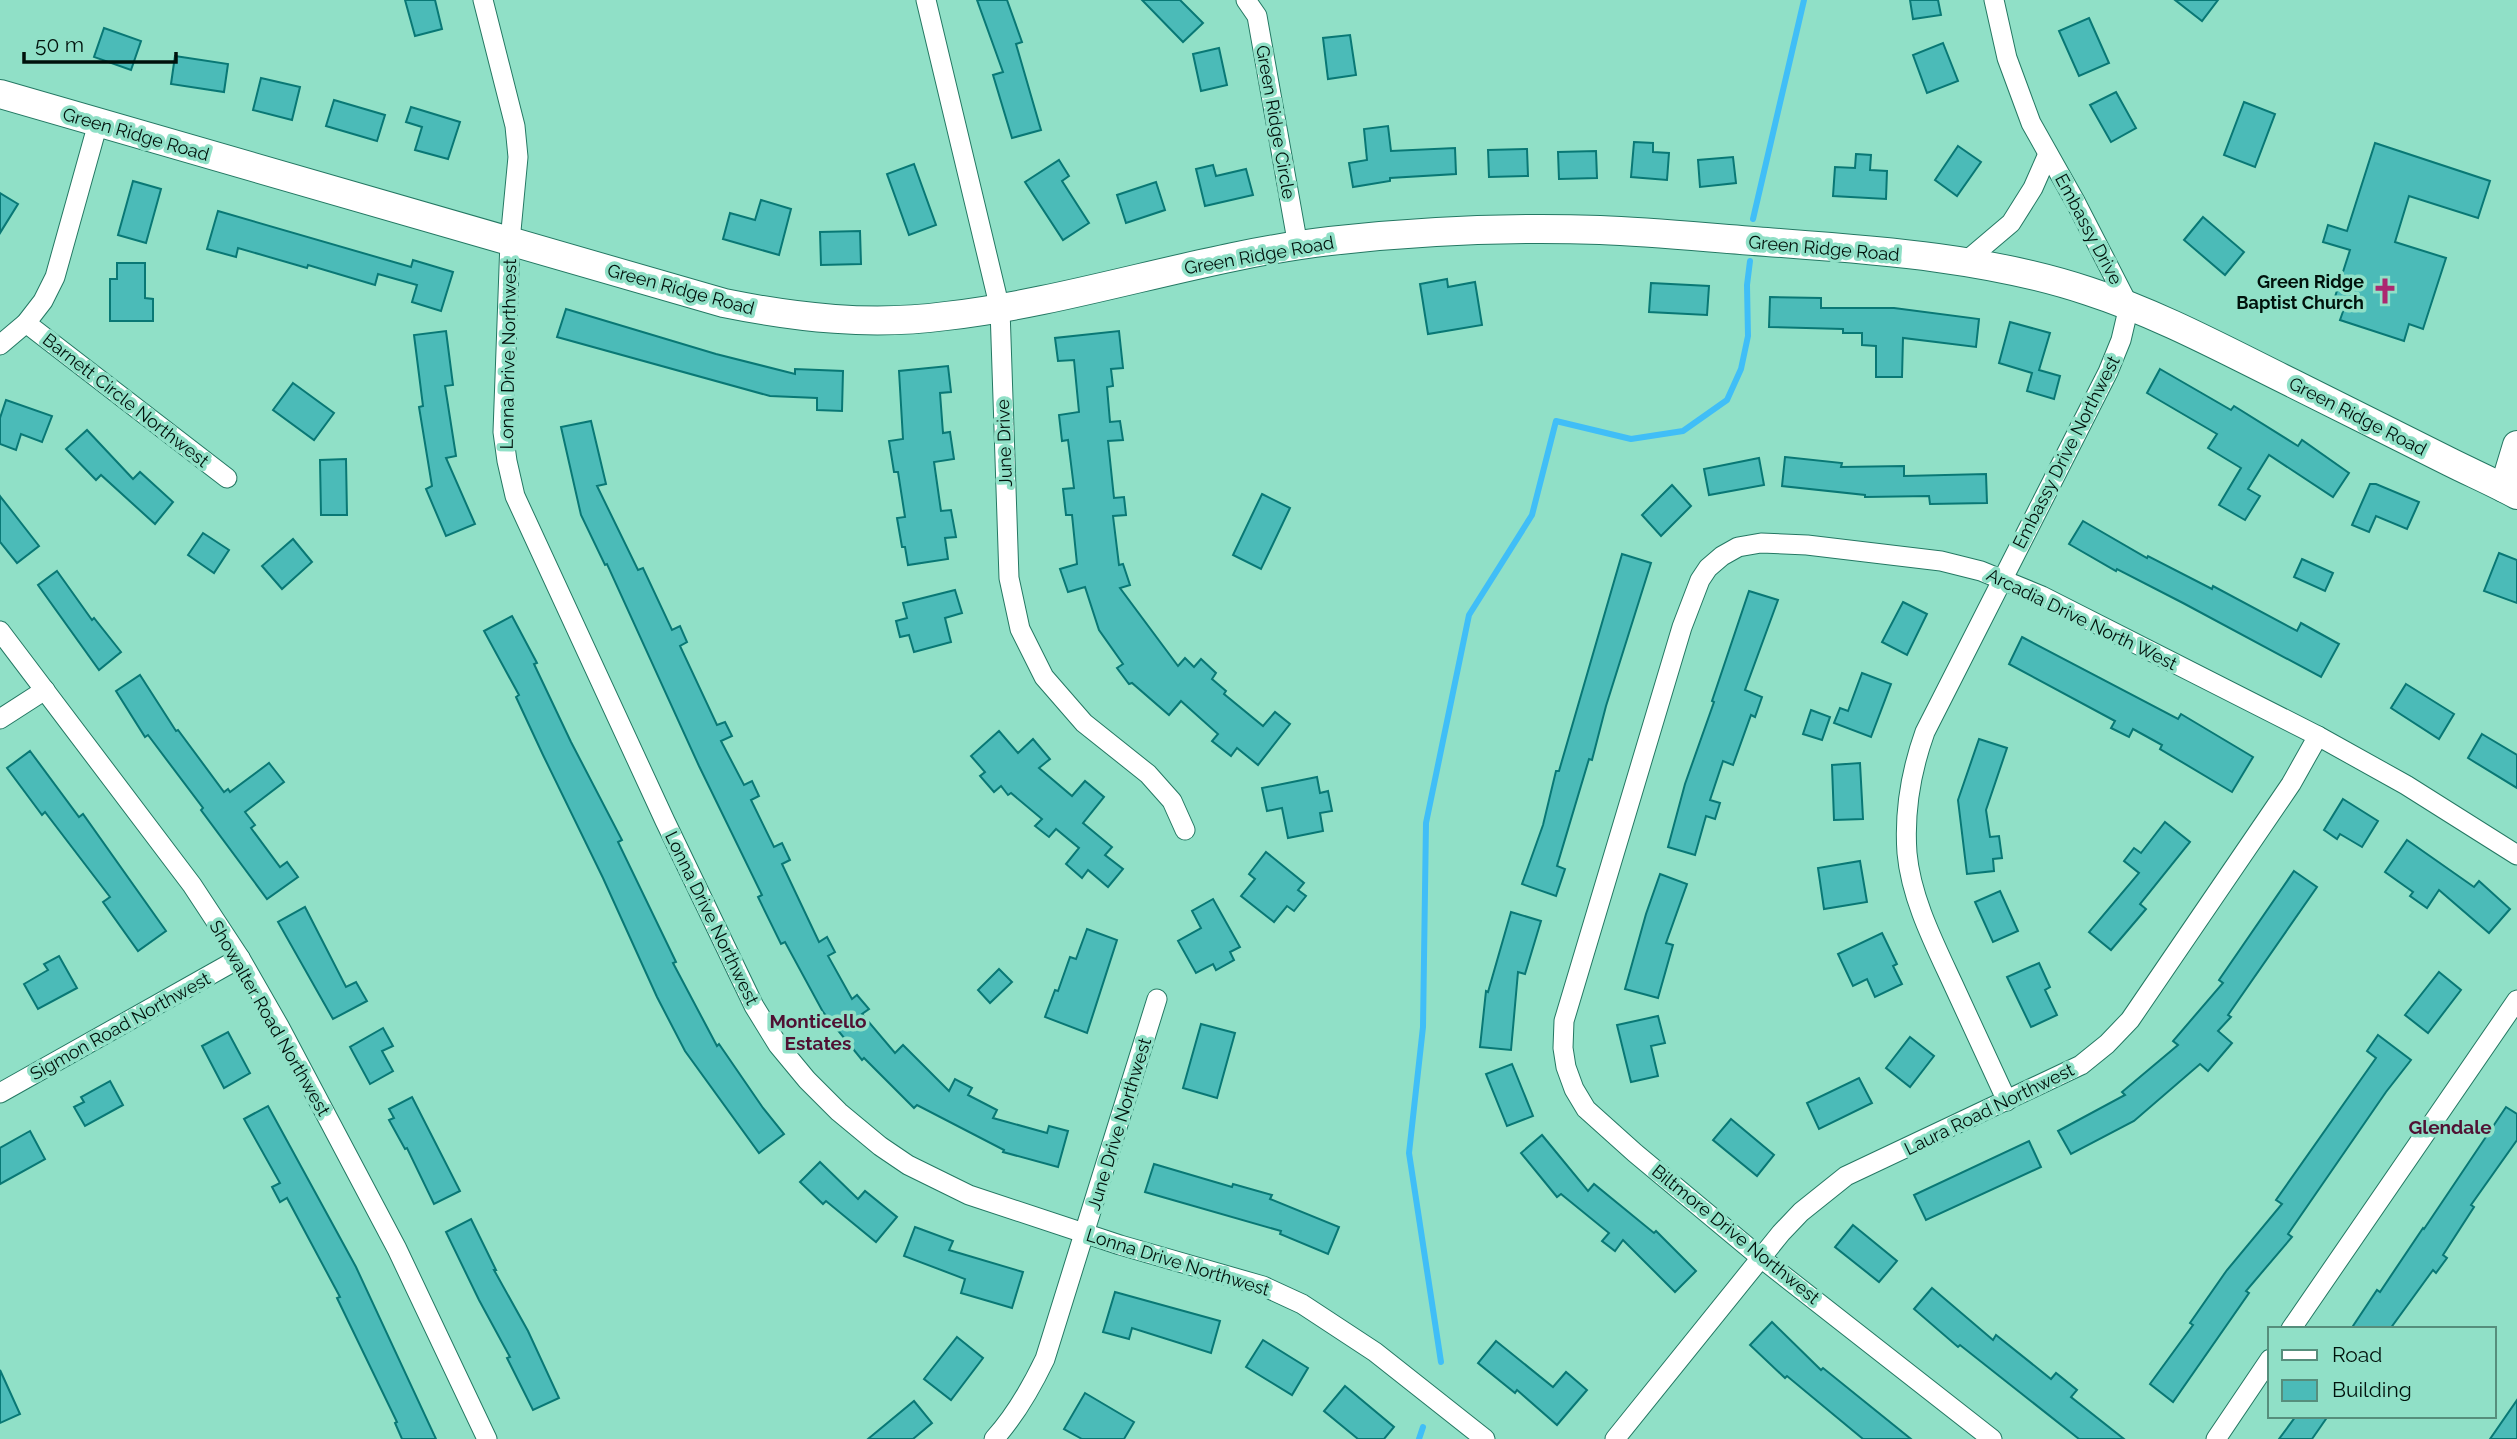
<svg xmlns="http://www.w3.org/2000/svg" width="2517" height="1439" font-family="Raleway,sans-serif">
<rect width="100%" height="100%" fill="#90e0c7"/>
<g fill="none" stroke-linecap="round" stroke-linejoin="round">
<g stroke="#40bef7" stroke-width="6">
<polyline points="1753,219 1804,0"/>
<polyline points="1441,1362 1409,1153 1423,1027 1426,823 1469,615 1532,515 1556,421 1631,439 1683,431 1727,400 1741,369 1748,336 1747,285 1750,261"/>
<polyline points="1419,1439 1423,1427"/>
</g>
</g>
<g fill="#4bbbb8" stroke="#097875" stroke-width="2">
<polygon points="405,0 435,0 442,29 415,36"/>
<polygon points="977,0 1007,0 1022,42 1016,44 1041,130 1012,138 993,75 1003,72"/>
<polygon points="1142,0 1180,0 1203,23 1183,42"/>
<polygon points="1910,0 1938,0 1941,15 1913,19"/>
<polygon points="2175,0 2218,0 2202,21"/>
<polygon points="2089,18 2109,63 2079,76 2059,31"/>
<polygon points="104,28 141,41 131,70 94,57"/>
<polygon points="1350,35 1356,75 1328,79 1323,38"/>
<polygon points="1943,43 1958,81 1927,93 1913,55"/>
<polygon points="1219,48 1227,85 1201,91 1193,54"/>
<polygon points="175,56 228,64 224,92 171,84"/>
<polygon points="261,78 300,87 292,120 253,110"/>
<polygon points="2116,92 2136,128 2111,142 2090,105"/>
<polygon points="334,100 385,115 377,141 326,126"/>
<polygon points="2244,102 2275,114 2255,167 2224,155"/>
<polygon points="411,107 460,122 448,159 415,150 422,127 406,122"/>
<polygon points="1388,126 1391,151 1455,148 1456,174 1390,178 1390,181 1353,187 1349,163 1367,160 1364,129"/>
<polygon points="1634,142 1653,143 1653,152 1669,153 1667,180 1631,177"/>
<polygon points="2375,143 2490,181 2478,218 2409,196 2395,242 2446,258 2423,329 2409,324 2404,341 2340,320 2346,303 2334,300 2350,250 2323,242 2328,225 2347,231"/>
<polygon points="1958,146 1981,162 1957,196 1935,180"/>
<polygon points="1527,149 1528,176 1489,177 1488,150"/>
<polygon points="1596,151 1597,178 1559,179 1558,152"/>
<polygon points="1856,154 1871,155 1870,170 1887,171 1886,199 1833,196 1835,167 1855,168"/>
<polygon points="1733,157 1736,183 1700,187 1698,160"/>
<polygon points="1059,160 1069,176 1062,181 1089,223 1063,240 1025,182"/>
<polygon points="914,164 936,225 909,235 887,174"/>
<polygon points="1213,165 1216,176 1246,169 1253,195 1205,206 1196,169"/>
<polygon points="133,181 161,189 146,243 118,235"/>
<polygon points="1156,182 1165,210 1126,223 1117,195"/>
<polygon points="0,193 18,204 0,233"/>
<polygon points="761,200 791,209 779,255 723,239 730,213 755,220"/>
<polygon points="218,211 411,267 413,260 453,272 441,311 412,302 417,285 378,274 375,285 308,265 307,268 238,248 236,257 207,249"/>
<polygon points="2203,217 2244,252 2225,275 2184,240"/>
<polygon points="860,231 861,264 821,265 820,232"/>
<polygon points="117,263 145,263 145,298 153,299 153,321 110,321 110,279 117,279"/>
<polygon points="1447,279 1448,287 1475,282 1482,325 1428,334 1420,284"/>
<polygon points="1651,283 1709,286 1707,315 1649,312"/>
<polygon points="1770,297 1821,298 1821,308 1894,308 1979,319 1976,347 1903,338 1902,377 1876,377 1876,346 1862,345 1862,333 1843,333 1843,329 1769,327"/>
<polygon points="566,309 716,354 795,374 795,369 843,371 842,411 817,410 817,398 770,396 557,337"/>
<polygon points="2010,322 2050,333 2039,370 2060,376 2054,399 2027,391 2032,373 1999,363"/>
<polygon points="446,331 453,385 445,386 456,456 446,458 475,524 446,536 426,489 432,486 419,407 423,406 414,335"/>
<polygon points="1119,331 1123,368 1111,369 1113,386 1107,387 1110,422 1120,421 1123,440 1108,441 1114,498 1124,497 1126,515 1113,516 1119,565 1123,564 1130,585 1120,588 1178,666 1185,658 1194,667 1201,659 1216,673 1212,679 1226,691 1224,694 1263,726 1275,712 1290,724 1258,765 1237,748 1231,756 1212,741 1218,734 1181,701 1169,715 1132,683 1129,684 1117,668 1123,664 1099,630 1085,587 1068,592 1060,569 1077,564 1072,515 1066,515 1063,489 1074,488 1068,440 1062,441 1059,415 1079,412 1074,360 1058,361 1055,338"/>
<polygon points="948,366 951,392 940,393 943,433 950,432 954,459 934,462 941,511 951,510 956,537 945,538 948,559 908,565 905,547 902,547 897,518 905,517 898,472 894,472 889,441 903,439 899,371"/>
<polygon points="2160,369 2231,410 2234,406 2298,446 2302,440 2349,473 2333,497 2269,455 2248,489 2260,496 2245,520 2219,505 2241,468 2208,448 2217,434 2147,393"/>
<polygon points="293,383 334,413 314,440 273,410"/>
<polygon points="6,400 52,416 42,442 21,434 16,450 0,444 0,418"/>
<polygon points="591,421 606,484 597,486 638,570 643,568 672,630 680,626 687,642 680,646 717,725 725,722 732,736 721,741 744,785 752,781 759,796 751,800 774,847 782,843 790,860 782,864 819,942 827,937 835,952 828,956 852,999 857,995 869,1009 862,1014 895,1053 903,1045 949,1091 955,1079 972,1088 968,1095 997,1110 993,1118 1047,1133 1049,1126 1068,1131 1058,1167 1003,1152 1004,1150 917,1105 914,1108 864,1058 862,1060 823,1012 785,942 781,944 758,897 762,895 699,766 607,564 605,565 581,515 561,427"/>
<polygon points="87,430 133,479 140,472 173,502 155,524 101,475 96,480 66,449"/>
<polygon points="1785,457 1842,463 1841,467 1904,466 1904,476 1986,474 1987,503 1930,504 1929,496 1865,497 1865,495 1782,486"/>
<polygon points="1759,458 1764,485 1709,495 1704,469"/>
<polygon points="346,459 347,515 321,515 320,460"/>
<polygon points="2370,484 2376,484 2419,502 2407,529 2376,516 2369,532 2352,525"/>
<polygon points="1672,485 1691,506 1661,536 1642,515"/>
<polygon points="1262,494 1290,508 1261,569 1233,555"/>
<polygon points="0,496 39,546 17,563 0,542"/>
<polygon points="2083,521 2147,558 2148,556 2212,589 2213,586 2297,631 2301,623 2339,644 2321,677 2183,603 2117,569 2116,571 2069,544"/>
<polygon points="203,533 229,550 214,573 188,555"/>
<polygon points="293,539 312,562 282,589 262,566"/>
<polygon points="2499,553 2517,560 2517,603 2484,591"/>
<polygon points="1622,554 1651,563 1606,706 1592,760 1589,759 1557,866 1565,869 1556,896 1522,884 1543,825 1556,771 1559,771"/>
<polygon points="2302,559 2333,573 2325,591 2294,577"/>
<polygon points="57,571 92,620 94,618 121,652 99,670 38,585"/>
<polygon points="955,590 962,613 945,618 951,642 914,652 909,635 900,637 896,621 907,618 903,603"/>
<polygon points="1749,591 1778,600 1745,690 1762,697 1755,717 1751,715 1733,765 1723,761 1710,800 1720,803 1715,819 1706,816 1695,855 1668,847 1685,784 1714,702 1712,701"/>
<polygon points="1903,602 1927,614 1907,655 1882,642"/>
<polygon points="512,616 537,663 534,664 571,742 622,840 618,842 676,962 673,963 717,1046 719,1044 763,1108 784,1134 759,1153 685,1051 657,997 603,878 543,755 516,697 519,695 484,631"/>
<polygon points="2022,637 2178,719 2181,714 2253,757 2232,792 2160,749 2162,745 2133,729 2129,737 2111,728 2115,721 2009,664"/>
<polygon points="1862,673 1891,684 1871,737 1834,723 1840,708 1848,711"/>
<polygon points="140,675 176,731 178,730 224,792 228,789 230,792 269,763 284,782 245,812 255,825 251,828 280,867 287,862 298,877 267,899 201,810 203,808 148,735 145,737 116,691"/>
<polygon points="2406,684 2454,714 2439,739 2391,708"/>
<polygon points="1811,710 1830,717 1822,740 1803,734"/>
<polygon points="999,731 1018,753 1033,739 1050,759 1039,768 1072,796 1085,781 1104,797 1083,823 1112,847 1105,855 1123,869 1108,887 1088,870 1082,878 1066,864 1079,848 1056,829 1049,837 1035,826 1042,819 1011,793 1008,795 1001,786 994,792 980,776 985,772 971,756"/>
<polygon points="2482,734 2517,755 2517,788 2468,758"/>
<polygon points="1979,739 2007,748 1986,810 1990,837 1999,836 2002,858 1993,859 1994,871 1967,874 1958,800"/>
<polygon points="30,751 79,817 83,814 166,931 138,951 103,902 110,897 45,812 42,815 7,768"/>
<polygon points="1860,763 1863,819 1834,820 1832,765"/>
<polygon points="1317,777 1320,793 1328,791 1332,811 1320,813 1323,831 1288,838 1282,808 1267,811 1262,788"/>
<polygon points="2343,799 2378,821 2362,847 2340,834 2337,839 2324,830"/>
<polygon points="2165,822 2190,842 2140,904 2146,909 2111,950 2089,932 2139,873 2124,861 2134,848 2141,853"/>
<polygon points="2407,840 2474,887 2479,881 2510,909 2489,933 2439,890 2427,908 2410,896 2413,892 2385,872"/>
<polygon points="1266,852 1304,883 1298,890 1306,896 1294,911 1287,906 1274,922 1241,896 1255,879 1249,874"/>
<polygon points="1860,861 1867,902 1824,909 1818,868"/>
<polygon points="2294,871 2317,887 2228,1015 2231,1017 2218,1031 2232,1043 2208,1071 2200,1064 2134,1121 2071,1154 2058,1131 2125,1095 2122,1092 2178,1045 2173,1041 2223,983 2219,980"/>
<polygon points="1660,874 1687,884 1666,943 1673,945 1658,998 1625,989 1646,914"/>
<polygon points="2000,891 2018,931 1993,942 1975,902"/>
<polygon points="1213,899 1240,947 1230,952 1234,960 1216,970 1213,964 1196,973 1178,941 1201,928 1192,911"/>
<polygon points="305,907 346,987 356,982 367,1001 333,1019 278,922"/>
<polygon points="1511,912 1541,921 1525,974 1518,972 1511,1050 1480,1047 1486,991 1488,992"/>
<polygon points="1087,929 1117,940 1087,1033 1045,1017 1055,990 1058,991 1070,957 1076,959"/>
<polygon points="1882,933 1897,964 1893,966 1902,984 1875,997 1867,979 1853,986 1838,954"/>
<polygon points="59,956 77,988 38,1009 24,984 48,970 44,964"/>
<polygon points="2039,963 2050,987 2045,990 2057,1015 2031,1027 2007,977"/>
<polygon points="999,969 1012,982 990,1003 978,990"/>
<polygon points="2439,972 2461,990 2428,1033 2405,1015"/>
<polygon points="1658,1016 1665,1043 1651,1046 1658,1076 1631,1082 1617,1025"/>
<polygon points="1201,1024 1235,1033 1217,1098 1183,1088"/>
<polygon points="383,1028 393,1046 382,1051 393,1071 370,1084 350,1047"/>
<polygon points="228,1032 250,1073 224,1088 202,1046"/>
<polygon points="2378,1035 2411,1060 2386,1092 2288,1234 2292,1237 2246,1291 2249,1293 2173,1402 2150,1384 2193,1325 2190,1323 2227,1270 2282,1204 2276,1200 2376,1058 2367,1051"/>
<polygon points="1910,1037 1934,1056 1910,1087 1886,1068"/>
<polygon points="1512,1064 1533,1116 1507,1126 1486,1074"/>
<polygon points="1859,1078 1872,1103 1819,1129 1807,1103"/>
<polygon points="110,1081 123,1105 85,1126 74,1107 84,1102 81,1097"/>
<polygon points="412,1097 460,1191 434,1204 407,1148 405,1149 389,1120 394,1118 389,1109"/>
<polygon points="268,1106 356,1267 436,1439 402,1439 395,1423 397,1422 337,1298 340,1297 287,1198 280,1202 272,1187 280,1183 244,1119"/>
<polygon points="2506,1107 2517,1114 2517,1140 2471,1205 2474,1207 2443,1255 2447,1258 2436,1273 2433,1270 2390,1329 2351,1329 2377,1290 2380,1292 2423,1228 2424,1229"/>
<polygon points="1731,1119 1774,1155 1757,1176 1713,1140"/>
<polygon points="30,1131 45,1159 0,1184 0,1148"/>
<polygon points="1542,1135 1588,1191 1594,1184 1654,1233 1656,1231 1696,1271 1675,1292 1623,1240 1615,1251 1602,1241 1609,1233 1561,1194 1557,1197 1521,1153"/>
<polygon points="2029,1141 2041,1167 1926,1220 1914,1195"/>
<polygon points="820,1162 858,1199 865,1191 897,1217 876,1242 826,1201 823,1204 800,1182"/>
<polygon points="1154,1164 1232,1187 1233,1184 1272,1195 1270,1199 1339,1227 1328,1254 1280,1234 1281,1231 1145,1192"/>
<polygon points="471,1219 496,1270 494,1270 528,1331 559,1398 533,1410 507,1358 510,1357 479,1300 446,1232"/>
<polygon points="1853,1225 1897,1261 1879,1282 1835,1247"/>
<polygon points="915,1227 953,1241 949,1250 1023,1272 1012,1308 961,1293 965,1279 904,1256"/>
<polygon points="1932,1288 1993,1340 1996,1335 2051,1379 2056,1373 2077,1390 2071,1397 2124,1439 2079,1439 1960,1345 1958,1347 1914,1309"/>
<polygon points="1115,1292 1220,1321 1211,1353 1132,1328 1129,1339 1103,1332"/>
<polygon points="1772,1322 1821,1370 1823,1368 1911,1439 1863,1439 1787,1376 1785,1378 1750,1345"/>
<polygon points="957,1337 983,1358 951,1400 924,1379"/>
<polygon points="1263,1340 1308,1368 1292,1395 1246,1367"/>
<polygon points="1496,1341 1553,1387 1566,1372 1587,1390 1557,1425 1517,1390 1515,1393 1478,1363"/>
<polygon points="0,1370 20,1414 0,1423"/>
<polygon points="1345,1386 1394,1427 1384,1439 1358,1439 1324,1411"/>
<polygon points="1085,1393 1134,1422 1124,1439 1082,1439 1064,1429"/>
<polygon points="2517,1400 2517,1439 2490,1439"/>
<polygon points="914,1401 932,1423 913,1439 868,1439"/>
<polygon points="2296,1416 2328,1416 2312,1439 2279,1439"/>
</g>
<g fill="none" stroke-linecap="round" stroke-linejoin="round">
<g stroke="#247863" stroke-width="21">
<g id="street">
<polyline points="483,0 515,126 518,157 510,241 503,432 507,461 515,496 665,821 754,1006 778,1045 807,1080 839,1112 880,1146 908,1165 969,1195 1120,1245 1263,1286 1302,1304 1375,1352 1485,1439"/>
<polyline points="926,0 1000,309 1009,578 1020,629 1044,677 1084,723 1148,774 1172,801 1185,830"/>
<polyline points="1246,0 1257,16 1298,246"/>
<path d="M1994 0 2007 58 2031 123 2076 203 2129 306 2121 340 2108 372 1925 732C1911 771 1904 811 1907 853 1911 898 1934 943 1953 984 1971 1023 1989 1062 2007 1101"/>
<polyline points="1965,262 2011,223 2033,188 2048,154"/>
<polyline points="26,323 227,478"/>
<polyline points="0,345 26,323 43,301 55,277 98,123"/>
<polyline points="0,631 192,885 240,958 279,1026 397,1249 487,1439"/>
<polyline points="0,719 45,690"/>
<polyline points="0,1093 240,958"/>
<polyline points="2291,1329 2517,1000"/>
<path d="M994 1439C1016 1415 1031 1388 1045 1359L1157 999"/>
<polyline points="1615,1439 1781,1233 1801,1212 1846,1176 2081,1065 2107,1044 2130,1020 2291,784 2318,736"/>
<polyline points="1992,1439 1761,1258 1635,1153 1586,1109 1574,1089 1566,1067 1563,1048 1564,1021 1682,627 1700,580 1708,568 1722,556 1738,547 1761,543 1807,545 1941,561 1981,571 2042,596 2318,736 2406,785 2517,855"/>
<polyline points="2216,1439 2270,1359"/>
</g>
</g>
<g stroke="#247863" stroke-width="30">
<g id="secondary">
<path d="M0 94 724 303C798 318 871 326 946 316 1076 301 1200 256 1330 241 1419 231 1510 227 1600 230 1655 232 1711 238 1767 242 1874 250 1986 257 2088 291 2159 314 2225 350 2292 383 2345 409 2397 436 2450 462 2472 473 2495 483 2517 495"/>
<polyline points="2504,488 2517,445"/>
</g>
</g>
<use href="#street" stroke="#fff" stroke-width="19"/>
<use href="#secondary" stroke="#fff" stroke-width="28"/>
</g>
<defs>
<g id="church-bare" transform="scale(2.1)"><path d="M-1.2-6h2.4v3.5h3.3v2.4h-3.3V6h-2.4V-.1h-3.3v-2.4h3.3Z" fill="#ac2770" stroke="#90e0c7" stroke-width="2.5" paint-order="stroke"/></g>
</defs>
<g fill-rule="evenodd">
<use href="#church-bare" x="2385" y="291"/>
</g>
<g text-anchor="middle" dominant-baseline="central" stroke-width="7" stroke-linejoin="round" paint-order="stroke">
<g font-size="18" fill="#00120c" stroke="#90e0c7">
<text transform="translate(1276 122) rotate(80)">Green Ridge Circle</text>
<text transform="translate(136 134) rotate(16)">Green Ridge Road</text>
<text transform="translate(2089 229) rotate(62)">Embassy Drive</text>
<text transform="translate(1824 248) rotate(5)">Green Ridge Road</text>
<text transform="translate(1259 255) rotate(-10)">Green Ridge Road</text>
<text transform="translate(681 289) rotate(15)">Green Ridge Road</text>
<text transform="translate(508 354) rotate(-89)">Lonna Drive Northwest</text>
<text transform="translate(126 400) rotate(38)">Barnett Circle Northwest</text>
<text transform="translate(2358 416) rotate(27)">Green Ridge Road</text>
<text transform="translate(1004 443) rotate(-92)">June Drive</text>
<text transform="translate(2066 452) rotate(-63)">Embassy Drive Northwest</text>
<text transform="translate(2082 619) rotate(26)">Arcadia Drive North West</text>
<text transform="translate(712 918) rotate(64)">Lonna Drive Northwest</text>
<text transform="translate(270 1018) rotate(60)">Showalter Road Northwest</text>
<text transform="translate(120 1026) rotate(-29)">Sigmon Road Northwest</text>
<text transform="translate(1989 1109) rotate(-26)">Laura Road Northwest</text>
<text transform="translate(1119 1124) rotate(-73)">June Drive Northwest</text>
<text transform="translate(1736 1234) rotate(39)">Biltmore Drive Northwest</text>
<text transform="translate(1178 1262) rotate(17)">Lonna Drive Northwest</text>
</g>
<g font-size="18" font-weight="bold" fill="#00120c" stroke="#90e0c7" text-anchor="end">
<text x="2364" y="281">Green Ridge<tspan x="2364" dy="21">Baptist Church</tspan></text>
</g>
<g font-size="19" font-weight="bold" fill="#501133" stroke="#90e0c7">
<text x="818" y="1021">Monticello<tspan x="818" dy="22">Estates</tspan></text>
<text x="2450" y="1127">Glendale</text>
</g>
</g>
<rect x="2268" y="1327" width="228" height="91" fill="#90e0c7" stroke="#568e7c" stroke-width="2"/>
<rect x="2282" y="1350" width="35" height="10" fill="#ffffff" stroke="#568e7c" stroke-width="2"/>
<text x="2332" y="1362" font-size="21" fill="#00120c">Road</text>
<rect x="2282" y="1380" width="35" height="21" fill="#4bbbb8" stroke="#568e7c" stroke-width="2"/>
<text x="2332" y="1397" font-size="21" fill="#00120c">Building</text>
<path d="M24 52v10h152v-10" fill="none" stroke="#00120c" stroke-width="3.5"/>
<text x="35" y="52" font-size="21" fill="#00120c" stroke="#90e0c7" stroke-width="5" paint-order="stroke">50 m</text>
</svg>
